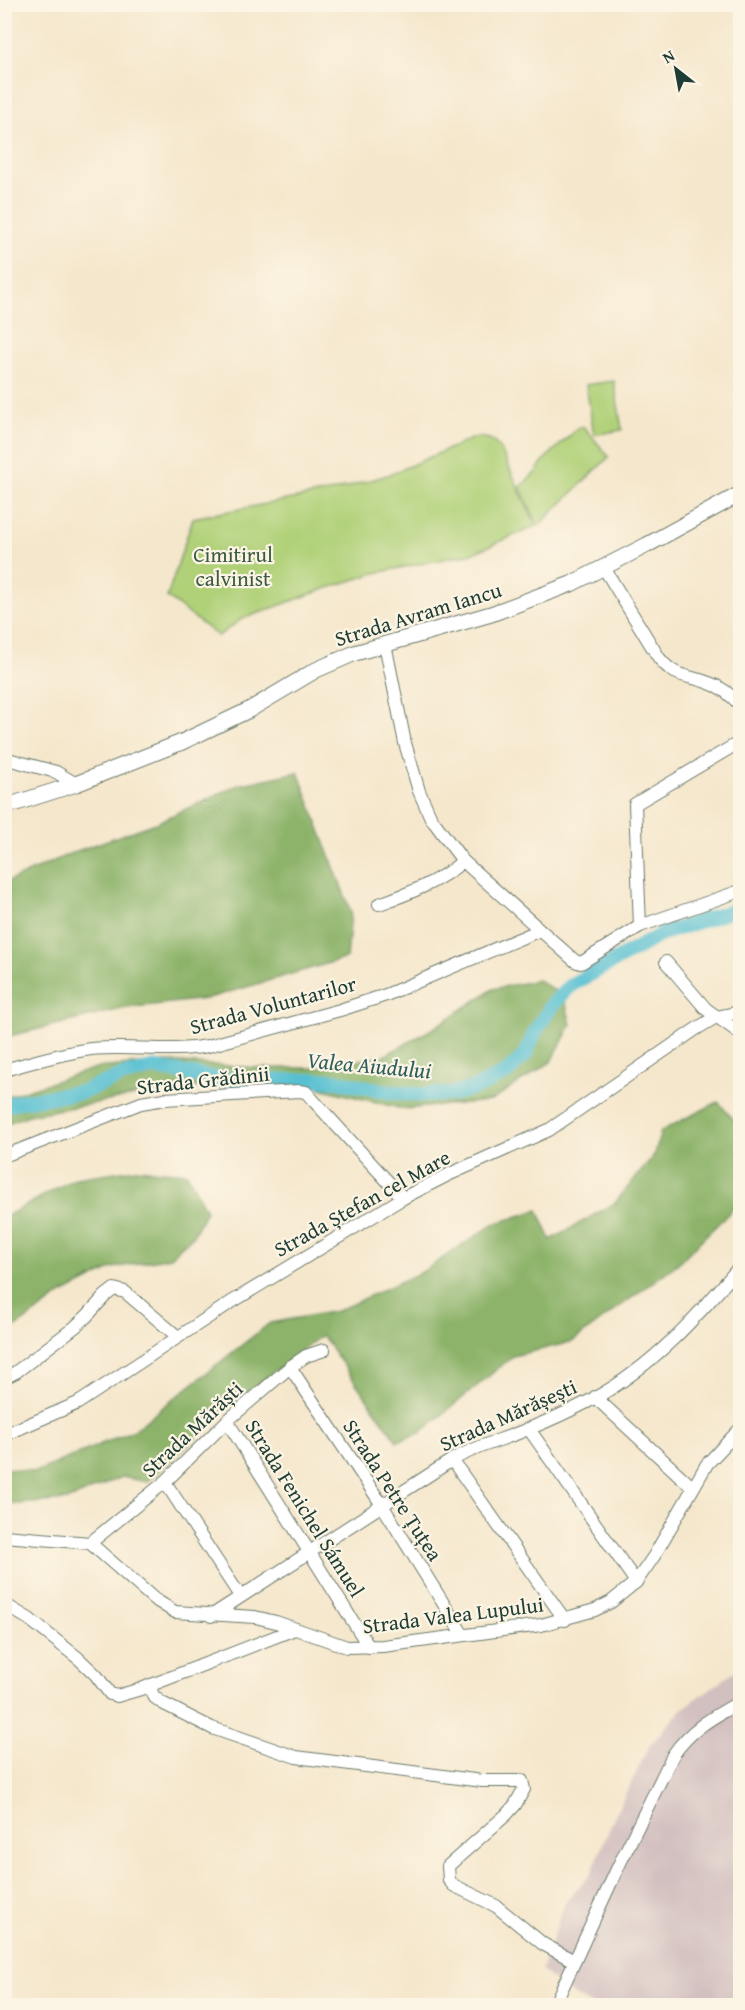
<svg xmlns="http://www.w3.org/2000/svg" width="745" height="2010" font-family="'Gentium Book Plus',serif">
<rect width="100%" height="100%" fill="#fcf5e5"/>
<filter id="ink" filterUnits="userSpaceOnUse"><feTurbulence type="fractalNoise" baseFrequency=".0167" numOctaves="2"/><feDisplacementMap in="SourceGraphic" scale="12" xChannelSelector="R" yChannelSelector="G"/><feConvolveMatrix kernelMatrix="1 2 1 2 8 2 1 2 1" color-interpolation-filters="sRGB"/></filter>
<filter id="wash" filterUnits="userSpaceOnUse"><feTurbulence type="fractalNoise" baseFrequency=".008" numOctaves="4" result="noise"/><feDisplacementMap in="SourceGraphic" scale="24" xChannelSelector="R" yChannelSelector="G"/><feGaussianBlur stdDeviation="1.35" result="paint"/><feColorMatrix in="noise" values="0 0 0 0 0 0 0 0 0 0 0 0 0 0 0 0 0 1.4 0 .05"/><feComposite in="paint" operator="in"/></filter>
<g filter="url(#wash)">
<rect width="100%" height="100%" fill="#f5e7cc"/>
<polygon fill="#d2bfbf" points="740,1667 740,2005 591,2005 573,1995 541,1970 565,1903 591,1874 614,1817 650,1745 681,1710"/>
<g fill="#b1d179" stroke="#688756" stroke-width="1.5">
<polygon points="614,381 622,430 594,435 586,385"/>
<polygon points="579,427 584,427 609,457 538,526 520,487 536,472 544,460"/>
<polygon points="476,437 490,439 500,448 536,526 473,553 375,573 319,591 242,619 218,636 167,597 193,518 334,491 391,474"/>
</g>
<g fill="#8cb369" stroke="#56784e" stroke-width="1.5">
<polygon points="298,772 351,912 347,958 205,999 126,1008 5,1037 5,883 74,852 156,823 238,785"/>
<polygon points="538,980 564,997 571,1025 551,1062 491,1101 403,1109 316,1087 185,1087 29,1115 5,1124 5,1097 96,1068 166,1062 260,1068 317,1068 384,1056 434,1028 493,989"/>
<polygon points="718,1102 740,1127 740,1202 677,1264 572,1342 513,1356 420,1433 397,1441 322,1335 231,1405 147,1482 122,1477 68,1500 5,1505 5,1468 36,1472 134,1430 270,1323 337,1311 422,1272 494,1224 538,1210 551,1240 615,1203 655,1154 661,1131"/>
<polygon points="136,1169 187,1173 206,1211 193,1236 170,1257 113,1268 62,1294 17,1326 5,1332 5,1217 76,1178"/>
</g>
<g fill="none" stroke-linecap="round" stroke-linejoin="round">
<polyline stroke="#56c0d2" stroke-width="15" points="4,1106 17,1102 82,1092 122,1076 154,1068 206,1077 245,1081 332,1080 390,1092 421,1095 453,1094 478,1087 508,1072 526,1054 535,1032 552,1005 571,985 664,933 740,908"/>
</g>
</g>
<g filter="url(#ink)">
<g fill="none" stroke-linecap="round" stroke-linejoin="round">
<g stroke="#6a7869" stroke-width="14">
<g id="minor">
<path d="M604 568 659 658C676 679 686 674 709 683 722 687 732 696 740 705"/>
<polyline points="385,644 405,743 419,791 431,818 463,861 575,961 581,963 640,926 740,891"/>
<polyline points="4,758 56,772 76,784"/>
<path d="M379 904C408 894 439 882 463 861"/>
<polyline points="640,926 635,804 740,742"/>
<polyline points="666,962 706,1009 740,1033"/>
<path d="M4 1070C33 1062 62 1053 91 1049 130 1045 170 1053 208 1046L340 1010 386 995 540 930"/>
<polyline points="4,1156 141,1103 165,1099 299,1091 306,1092 313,1100 403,1198"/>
<polyline points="290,1367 382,1505 463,1635"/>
<polyline points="4,1378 16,1372 75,1327 87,1316 105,1296 114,1289 125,1292 178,1337"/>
<polyline points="595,1397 692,1487"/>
<polyline points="227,1421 369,1647"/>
<polyline points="529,1429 636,1582"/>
<polyline points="4,1435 78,1403 230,1303 403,1198 450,1174 549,1130 696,1029 716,1017 740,1012"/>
<polyline points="452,1460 565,1620"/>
<polyline points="165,1482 240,1596"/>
<polyline points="4,1536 90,1543 154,1599 175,1612 255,1617 276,1622 347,1647 383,1646 541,1625 595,1610 611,1602 636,1582 654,1556 707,1464 740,1429"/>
<polyline points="90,1543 165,1482 227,1421 290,1367 306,1356 324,1350"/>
<polyline points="4,1604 29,1619 78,1658 96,1675 110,1694 117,1696 141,1689 295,1629"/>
<path d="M211 1616 452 1460C476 1446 503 1440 528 1429 551 1420 574 1409 595 1398 653 1366 698 1316 740 1266"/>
<polyline points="150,1685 153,1696 162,1703 212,1728 296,1757 482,1781 522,1781 524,1789 515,1805 506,1815 448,1866 449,1880 453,1885 496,1906 543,1944 574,1961"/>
<path d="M554 2006 618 1867 673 1755C691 1729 713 1717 740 1702"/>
</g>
</g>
<g stroke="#6a7869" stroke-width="17">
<polyline id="major" points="4,807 76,784 182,742 249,710 316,670 355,653 491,614 571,584 647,545 740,494"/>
</g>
<use href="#minor" stroke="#fff" stroke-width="12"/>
<use href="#major" stroke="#fff" stroke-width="15"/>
</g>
</g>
<g text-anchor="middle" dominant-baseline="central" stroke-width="4.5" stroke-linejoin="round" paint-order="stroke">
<g font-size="21" fill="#3c5b42" stroke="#fcf5e5">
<text x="233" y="554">Cimitirul<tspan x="233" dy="24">calvinist</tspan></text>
</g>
<g font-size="21" fill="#1f3d34" stroke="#fcf5e5">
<text transform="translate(418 614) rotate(-17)">Strada Avram Iancu</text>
<text transform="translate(273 1005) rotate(-15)">Strada Voluntarilor</text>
<text transform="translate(203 1080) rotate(-6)">Strada Grădinii</text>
<text transform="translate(362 1203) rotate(-29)">Strada Ștefan cel Mare</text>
<text transform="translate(508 1415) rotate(-24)">Strada Mărășești</text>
<text transform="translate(192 1429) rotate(-43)">Strada Mărăști</text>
<text transform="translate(393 1490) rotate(57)">Strada Petre Țuțea</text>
<text transform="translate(305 1508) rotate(58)">Strada Fenichel Sámuel</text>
<text transform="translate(453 1615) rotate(-7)">Strada Valea Lupului</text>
</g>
<g font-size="22" font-style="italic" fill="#2d5e5c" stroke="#fcf5e5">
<text transform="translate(369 1065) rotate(5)">Valea Aiudului</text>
</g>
</g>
<rect width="745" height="2010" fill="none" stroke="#fcf5e5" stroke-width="24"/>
<g transform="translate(676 69) rotate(329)" stroke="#fcf5e5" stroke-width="4.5" paint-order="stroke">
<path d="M0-4.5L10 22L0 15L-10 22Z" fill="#1f3d34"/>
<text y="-9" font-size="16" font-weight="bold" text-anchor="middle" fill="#1f3d34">N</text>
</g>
</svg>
